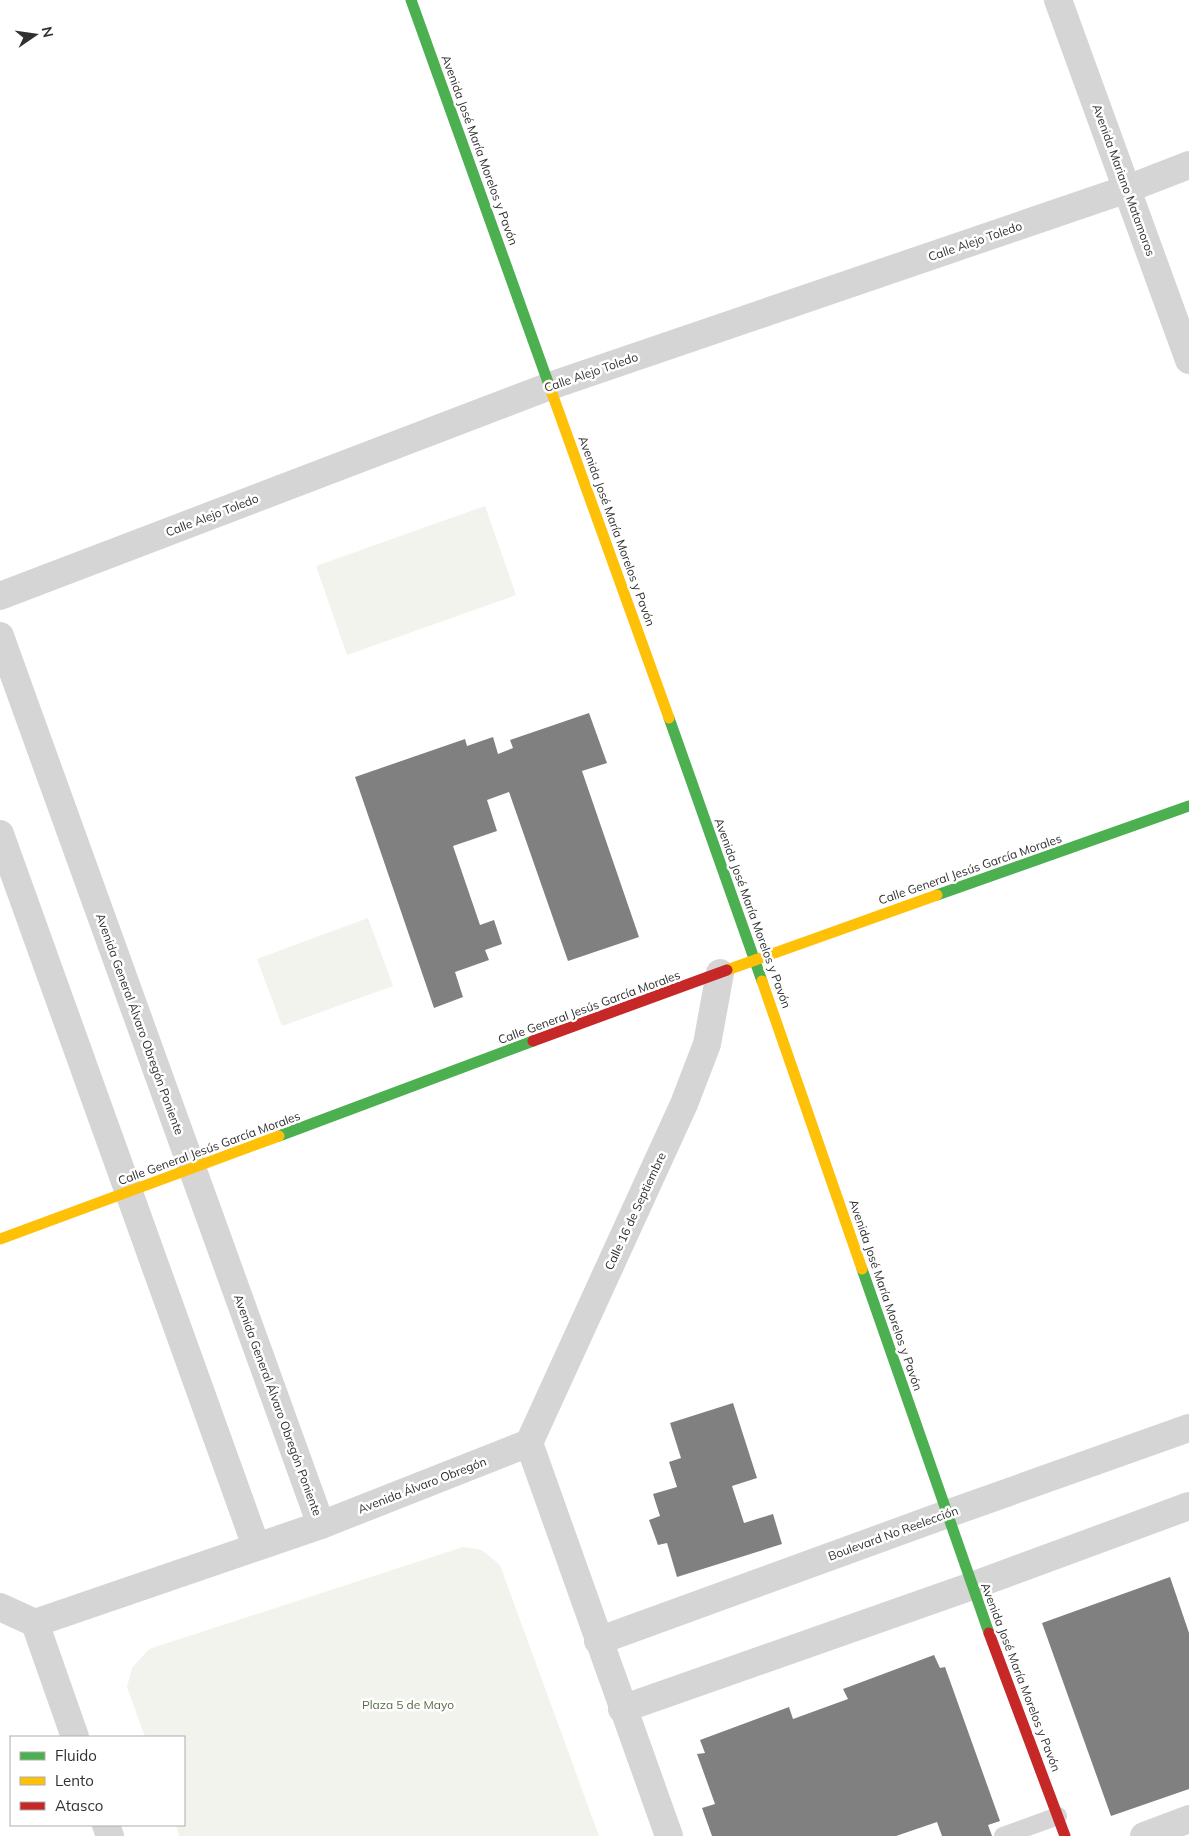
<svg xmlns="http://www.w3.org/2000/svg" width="1189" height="1836" font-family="Mulish,sans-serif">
<rect width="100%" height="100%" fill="#fff"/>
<g fill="#f1f3ec">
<polygon points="485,506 516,595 347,655 316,566"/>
<polygon points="368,918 393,986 282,1026 257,959"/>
<polygon points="463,1547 482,1550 500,1565 599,1836 179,1836 176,1825 184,1825 184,1737 145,1737 127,1687 132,1668 149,1649"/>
</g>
<g fill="#808080">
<polygon points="589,713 607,763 582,771 639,937 568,961 509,792 487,800 497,831 453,846 480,925 494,920 502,944 485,950 489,960 455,972 463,997 434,1008 355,777 465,739 467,746 493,737 498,754 513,748 510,740"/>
<polygon points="733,1403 757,1478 732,1486 744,1523 773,1514 782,1544 677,1577 667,1543 658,1545 649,1520 660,1516 653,1494 677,1487 669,1462 681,1458 670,1423"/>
<polygon points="1170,1577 1189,1633 1189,1789 1111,1816 1042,1623"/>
<polygon points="934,1655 940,1668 945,1667 1000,1821 988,1825 992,1836 942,1836 937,1822 896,1836 712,1836 702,1808 715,1804 697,1754 705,1753 700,1740 789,1707 793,1719 848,1699 843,1689"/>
</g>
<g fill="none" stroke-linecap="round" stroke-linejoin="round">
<polyline stroke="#d5d5d5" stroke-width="18" points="1003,1836 1058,1816"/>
<g stroke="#d5d5d5" stroke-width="28">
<polyline points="1058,0 1189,360"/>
<polyline points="0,596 550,386 1127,189 1189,165"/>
<polyline points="0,636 321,1525"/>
<polyline points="0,834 256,1546"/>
<polyline points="529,1443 684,1104 707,1044 720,973"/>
<polyline points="529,1443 669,1836"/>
<polyline points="0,1607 35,1623"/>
<polyline points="35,1623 321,1525 529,1443"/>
<polyline points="35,1623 75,1737"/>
<polyline points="598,1641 947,1514 1189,1428"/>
<polyline points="622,1709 972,1586 1189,1506"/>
<polyline points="106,1825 110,1836"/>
<polyline points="1144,1836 1189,1819"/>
</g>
<g stroke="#4caf50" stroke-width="11">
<polyline points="411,0 549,385"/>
<polyline points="669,718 762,981"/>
<polyline points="937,895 1189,806"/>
<polyline points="279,1136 533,1041"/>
<polyline points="862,1269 989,1633"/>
</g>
<g stroke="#ffc107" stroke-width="11">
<polyline points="549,385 669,718"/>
<polyline points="727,970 937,895"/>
<polyline points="762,981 862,1269"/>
<polyline points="0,1239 279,1136"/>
</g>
<g stroke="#c62828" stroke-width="11">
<polyline points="533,1041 727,970"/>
<polyline points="989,1633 1065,1836"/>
</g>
</g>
<g text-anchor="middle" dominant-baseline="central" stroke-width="5" stroke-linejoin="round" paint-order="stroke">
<g font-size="12" fill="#313131" stroke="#fff">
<text transform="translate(480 150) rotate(70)">Avenida José María Morelos y Pavón</text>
<text transform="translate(1124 180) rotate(70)">Avenida Mariano Matamoros</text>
<text transform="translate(975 241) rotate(-19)">Calle Alejo Toledo</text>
<text transform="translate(591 372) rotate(-19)">Calle Alejo Toledo</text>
<text transform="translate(212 515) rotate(-21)">Calle Alejo Toledo</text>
<text transform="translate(617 531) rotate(70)">Avenida José María Morelos y Pavón</text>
<text transform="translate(970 869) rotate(-19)">Calle General Jesús García Morales</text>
<text transform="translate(753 913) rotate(70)">Avenida José María Morelos y Pavón</text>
<text transform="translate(589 1007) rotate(-20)">Calle General Jesús García Morales</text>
<text transform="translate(140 1024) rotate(70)">Avenida General Álvaro Obregón Poniente</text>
<text transform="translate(209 1148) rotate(-20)">Calle General Jesús García Morales</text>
<text transform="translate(635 1211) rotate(-65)">Calle 16 de Septiembre</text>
<text transform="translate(886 1295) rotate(71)">Avenida José María Morelos y Pavón</text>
<text transform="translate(278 1405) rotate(70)">Avenida General Álvaro Obregón Poniente</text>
<text transform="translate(422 1485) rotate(-21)">Avenida Álvaro Obregón</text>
<text transform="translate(893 1533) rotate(-20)">Boulevard No Reelección</text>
<text transform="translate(1021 1677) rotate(69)">Avenida José María Morelos y Pavón</text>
</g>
<g font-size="12" fill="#566c40" stroke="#fff">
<text x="408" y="1704">Plaza 5 de Mayo</text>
</g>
</g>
<rect x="10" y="1736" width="175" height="90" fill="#ffffff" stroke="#adadad"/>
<rect x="20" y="1752" width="25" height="8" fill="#4caf50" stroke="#adadad"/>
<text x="55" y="1761" font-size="15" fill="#313131">Fluido</text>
<rect x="20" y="1777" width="25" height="8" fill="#ffc107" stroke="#adadad"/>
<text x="55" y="1786" font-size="15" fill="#313131">Lento</text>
<rect x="20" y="1802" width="25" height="8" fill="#c62828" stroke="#adadad"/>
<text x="55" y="1811" font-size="15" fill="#313131">Atasco</text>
<g transform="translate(35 35) rotate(77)" stroke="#ffffff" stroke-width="4" paint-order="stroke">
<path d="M0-4L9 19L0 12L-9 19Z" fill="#313131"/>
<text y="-8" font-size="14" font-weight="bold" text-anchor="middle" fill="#313131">N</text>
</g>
</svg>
